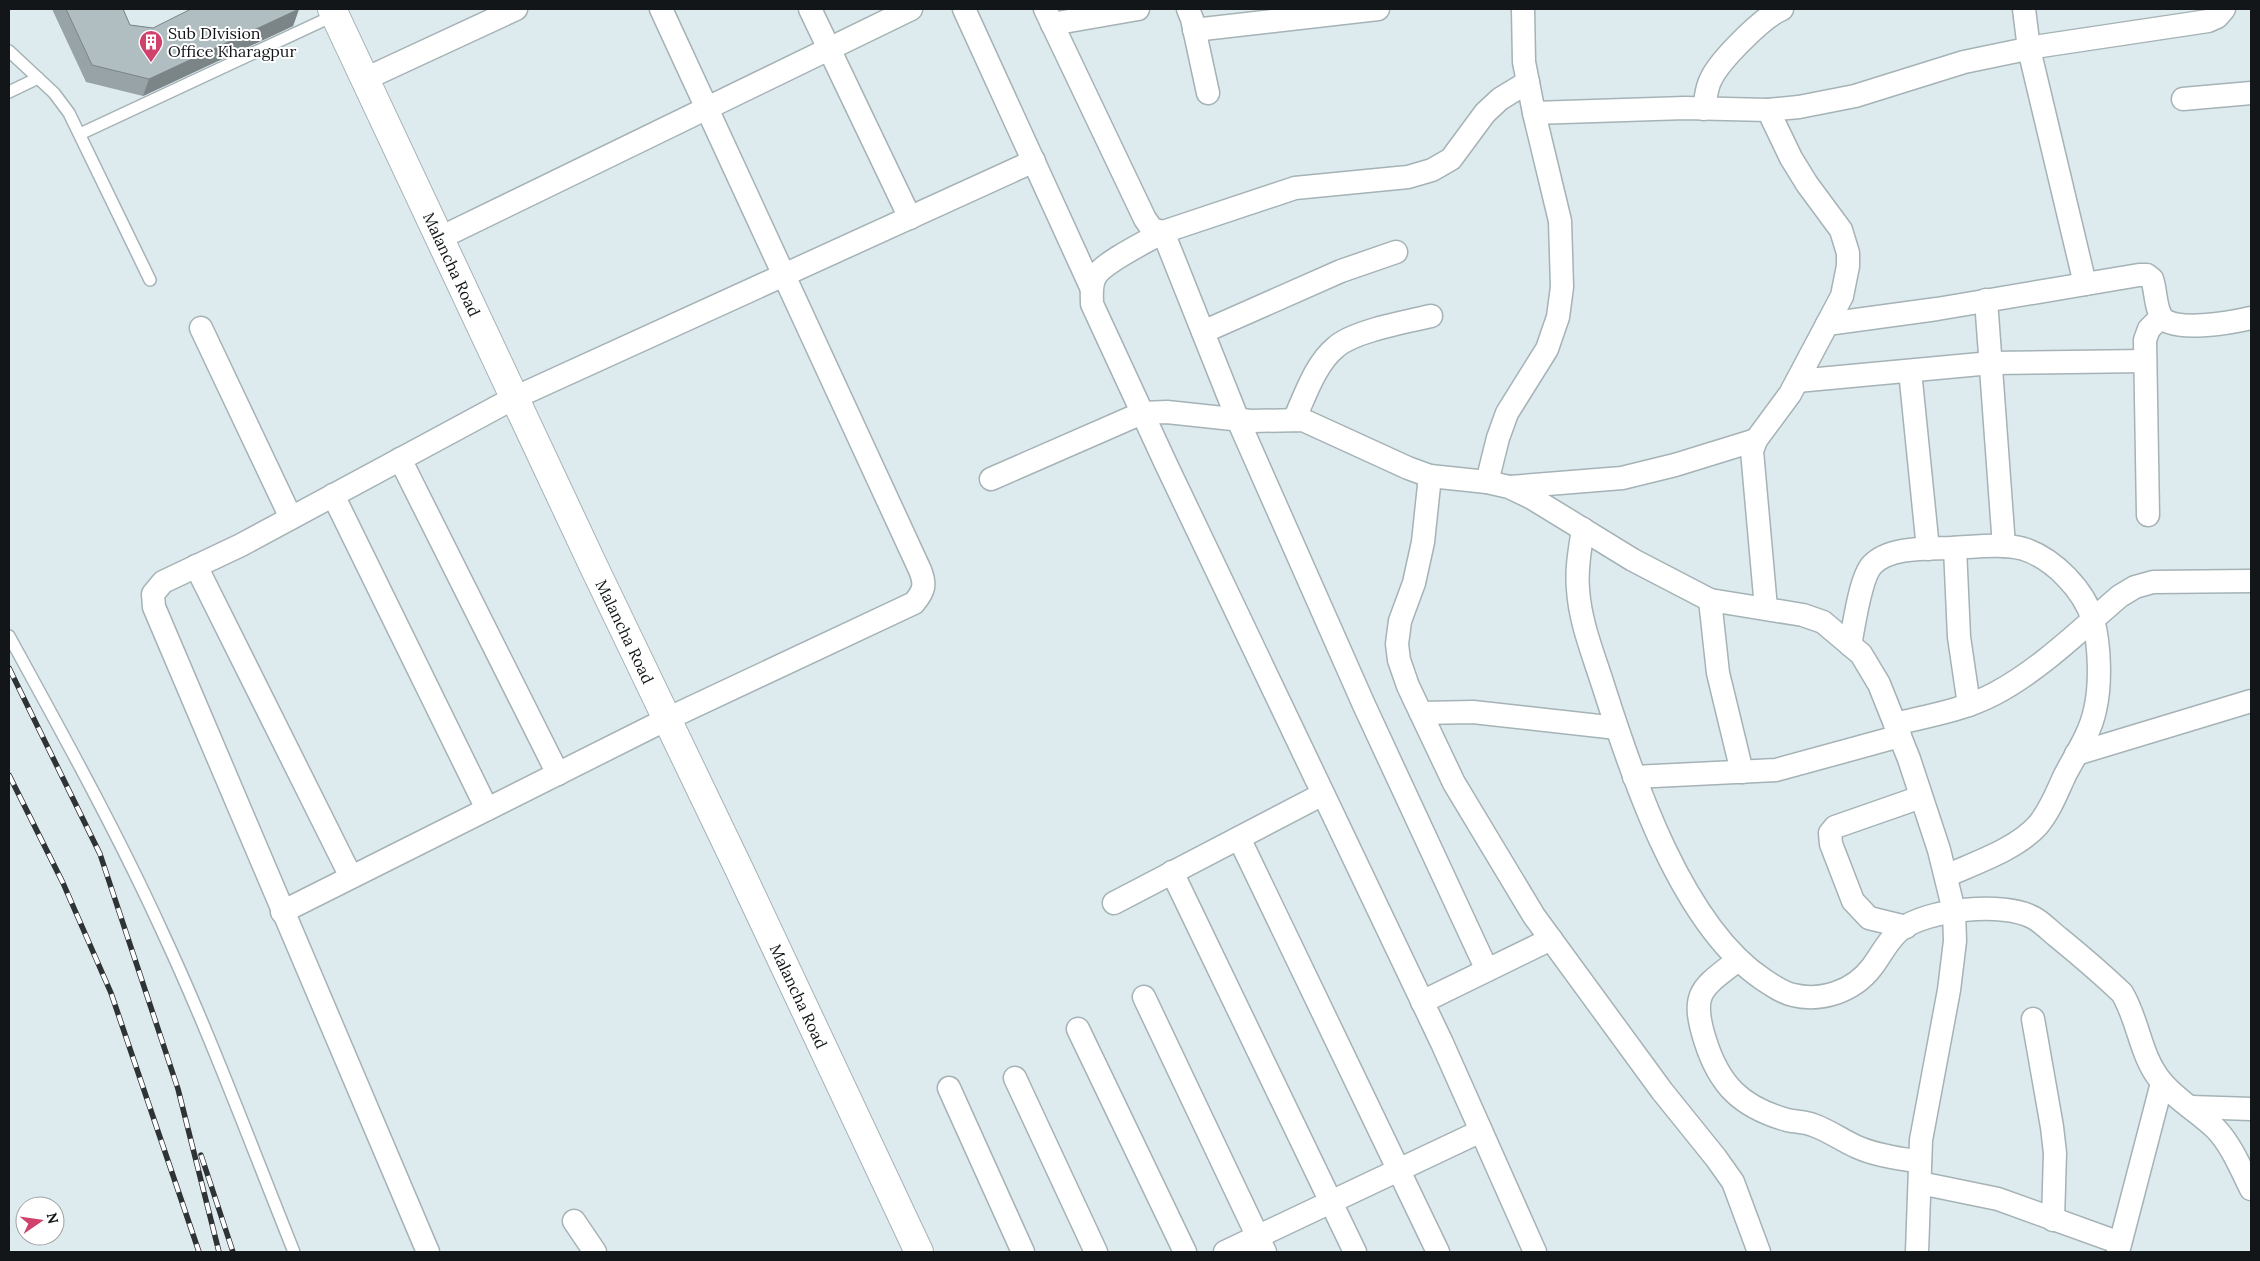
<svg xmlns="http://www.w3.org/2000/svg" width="2260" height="1261" font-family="Lora,serif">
<rect width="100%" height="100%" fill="#ddebef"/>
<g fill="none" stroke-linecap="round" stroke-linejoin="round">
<g stroke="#a5b2b6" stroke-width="14">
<g id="lane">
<polyline points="9,51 54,93 69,113 150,280"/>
<polyline points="9,92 38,78"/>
<polyline points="80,134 335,15"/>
<path d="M9 636C62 733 116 830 162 931 211 1036 251 1145 294 1252"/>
</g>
</g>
<g stroke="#a5b2b6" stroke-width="25">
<g id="street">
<polyline points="810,9 910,218"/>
<polyline points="964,9 1091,287"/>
<polyline points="1045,9 1145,219 1152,229 1163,232 1295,188 1408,177 1432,170 1451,159 1485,113 1500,99 1528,82"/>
<polyline points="1188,9 1192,19 1208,93"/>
<polyline points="1523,9 1524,62 1534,113 1560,221 1562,287 1558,317 1547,349 1507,413 1498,438 1487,482 1430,476 1423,542 1414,583 1400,621 1397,644 1399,660 1408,686 1454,783 1534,916 1662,1091 1716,1158 1733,1182 1759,1252"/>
<polyline points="2024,9 2029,49 2085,284"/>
<polyline points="1052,24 1138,9"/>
<polyline points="1194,30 1378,9"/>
<polyline points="365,79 516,9"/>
<polyline points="2183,99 2251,93"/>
<path d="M1704 109C1706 98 1706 88 1711 79 1720 60 1763 17 1782 9"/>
<polyline points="1534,113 1685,108 1768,110 1799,107 1855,96 1964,62 2041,46 2208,21 2217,17 2224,9"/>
<polyline points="440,238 911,9"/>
<polyline points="1986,300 2004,546"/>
<path d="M1827 324 1937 309 2139 275H2147L2152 279C2156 290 2155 306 2161 316 2171 334 2234 322 2251 318"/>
<polyline points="201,328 291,518"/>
<polyline points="1203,332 1341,271 1396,252"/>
<polyline points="1910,371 1928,549"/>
<polyline points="1797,381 1991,363 2145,361"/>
<path d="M1294 420C1305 396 1315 364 1336 347 1354 331 1406 322 1431 316"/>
<polyline points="400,459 558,774"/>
<polyline points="991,479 1142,413 1167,412 1251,421 1303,420 1408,468 1430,476"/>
<polyline points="1487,482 1509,487 1532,498 1633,560 1710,600 1803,615 1823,622 1861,654 1879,684 1909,759 1939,850 1954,911 1955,941 1949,990 1921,1140 1917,1252"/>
<polyline points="1510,487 1622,478 1675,465 1756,440"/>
<polyline points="333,495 487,809"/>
<polyline points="2148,515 2145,340 2149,329 2161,317"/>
<path d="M1583 529C1580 549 1576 569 1578 589 1580 623 1594 656 1604 688 1633 779 1682 926 1764 980 1773 986 1783 993 1793 995 1822 1002 1854 991 1872 967 1881 955 1888 940 1900 930 1927 909 2004 901 2034 918 2043 923 2051 932 2059 938 2081 956 2102 974 2122 993 2139 1021 2140 1056 2161 1081 2176 1100 2199 1112 2216 1129 2232 1146 2241 1169 2251 1189"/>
<polyline points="1955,548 1959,637 1969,705"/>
<polyline points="196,566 351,877"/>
<polyline points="1710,600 1718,673 1742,772"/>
<polyline points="1766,608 1752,451 1756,440 1790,394 1842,296 1848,266 1848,253 1841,230 1807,184 1791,158 1768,110"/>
<path d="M1850 645C1854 626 1860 578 1872 565 1890 546 1929 549 1952 548 1975 547 2002 543 2024 549 2054 559 2084 590 2093 620 2100 645 2101 685 2095 710 2090 734 2076 754 2065 775 2057 792 2050 811 2038 825 2017 849 1975 863 1946 876"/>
<polyline points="1421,713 1473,712 1617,728"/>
<path d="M1895 724C1928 716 1964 710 1994 694 2040 670 2080 630 2120 596L2135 587 2153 582 2251 581"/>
<polyline points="2076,754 2251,701"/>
<polyline points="1634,777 1776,770 1900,736"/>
<polyline points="1239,838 1438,1252"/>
<polyline points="1172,872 1355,1252"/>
<polyline points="1114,903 1323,794"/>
<path d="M282 912 667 719 914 603C924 591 926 585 920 570L661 9"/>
<polyline points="1906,927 1869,918 1853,901 1831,844 1830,833 1835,827 1921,797"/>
<path d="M1738 960C1702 988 1690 992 1705 1040 1719 1085 1741 1107 1787 1120 1796 1122 1805 1122 1813 1125 1828 1130 1843 1141 1857 1147 1877 1156 1899 1158 1920 1162"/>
<path d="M1487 970 1364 705 1238 420 1163 232C1146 242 1108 260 1097 274 1090 283 1092 294 1092 304L1165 462 1442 1043 1535 1252"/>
<polyline points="1144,997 1265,1252"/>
<polyline points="1422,1002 1551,939"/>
<polyline points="2033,1019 2052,1127 2055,1153 2053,1220"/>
<polyline points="1078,1029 1185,1252"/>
<polyline points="1015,1078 1096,1252"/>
<polyline points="949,1088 1023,1252"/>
<polyline points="2191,1107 2251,1109"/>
<polyline points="1920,1183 1998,1199 2120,1243"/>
<polyline points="574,1221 595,1252"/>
<polyline points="428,1252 154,607 153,594 163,582 241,545 514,398 1034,161"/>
<polyline points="1225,1252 1481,1131"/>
<polyline points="2118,1252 2162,1083"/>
</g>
</g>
<g stroke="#a5b2b6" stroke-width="30">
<g id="secondary">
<path id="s1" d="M332 9 593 565 739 869 919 1252"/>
</g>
</g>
<use href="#lane" stroke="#fff" stroke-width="11"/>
<use href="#street" stroke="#fff" stroke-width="22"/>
<use href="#secondary" stroke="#fff" stroke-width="28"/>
<g stroke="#2e3336" stroke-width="5.5">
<g id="rail">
<polyline points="9,668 100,854 178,1089 219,1252"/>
<polyline points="9,775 63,883 111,993 199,1252"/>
<polyline points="201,1155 233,1252"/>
</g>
</g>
<use href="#rail" stroke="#fff" stroke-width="4" stroke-dasharray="11" stroke-linecap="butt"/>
</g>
<polygon fill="#97a3a6" points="52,9 123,9 130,25 153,28 299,9 293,26 143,96 86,82"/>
<polygon fill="#7b8487" points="299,9 293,26 143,96 149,79"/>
<polygon fill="#b0bdc1" stroke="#7b8487" points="66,9 123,9 130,25 153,28 191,9 299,9 149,79 92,65"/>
<defs>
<g id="building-pin" transform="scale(1.25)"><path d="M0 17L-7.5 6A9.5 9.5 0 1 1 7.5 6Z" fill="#d0426c" stroke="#fff"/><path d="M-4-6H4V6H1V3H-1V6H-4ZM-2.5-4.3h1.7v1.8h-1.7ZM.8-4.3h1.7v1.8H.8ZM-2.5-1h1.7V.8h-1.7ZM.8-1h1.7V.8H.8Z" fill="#fff"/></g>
</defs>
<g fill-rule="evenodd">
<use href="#building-pin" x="151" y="42"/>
</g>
<g text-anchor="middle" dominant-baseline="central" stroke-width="4" stroke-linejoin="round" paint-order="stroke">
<g font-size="16" fill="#121618" stroke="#fff" text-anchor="start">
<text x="168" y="33">Sub DIvision<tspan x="168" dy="18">Office Kharagpur</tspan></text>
</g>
<g font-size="16" fill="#121618" stroke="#fff">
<text stroke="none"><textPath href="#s1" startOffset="282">Malancha Road</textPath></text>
<text stroke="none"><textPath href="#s1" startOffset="688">Malancha Road</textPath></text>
<text stroke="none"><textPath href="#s1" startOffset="1092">Malancha Road</textPath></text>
</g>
</g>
<rect width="2260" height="1261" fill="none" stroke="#121618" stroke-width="20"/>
<g transform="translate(40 1221) rotate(77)"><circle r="24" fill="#ffffff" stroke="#a0a2a3"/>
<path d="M0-4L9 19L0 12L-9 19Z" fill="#d0426c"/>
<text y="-8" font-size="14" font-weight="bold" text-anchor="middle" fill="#121618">N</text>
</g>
</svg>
